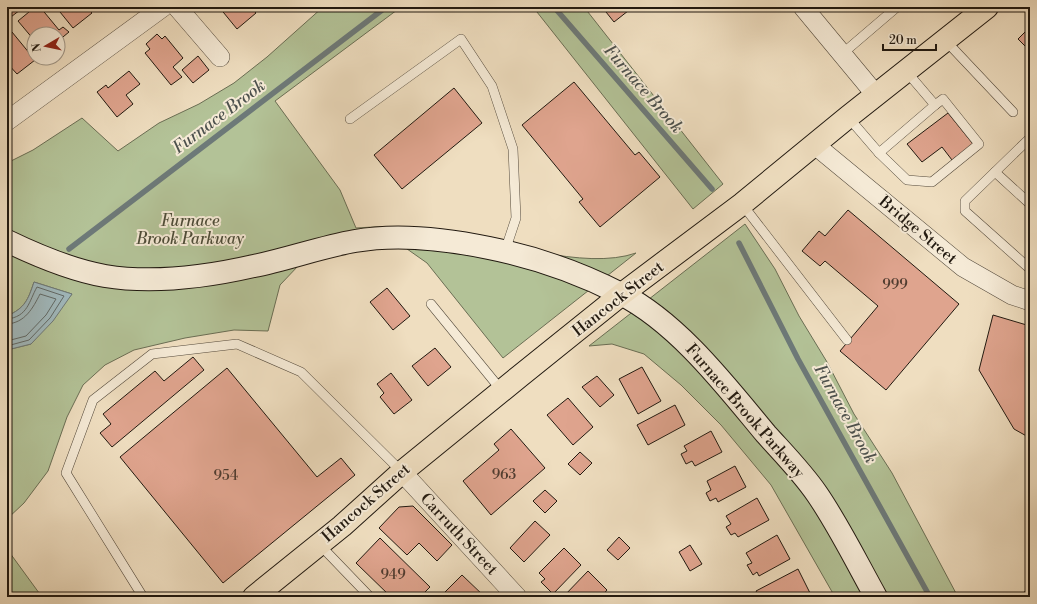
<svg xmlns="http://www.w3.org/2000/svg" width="1037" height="604" font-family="'Libre Bodoni',serif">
<rect width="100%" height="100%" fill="#efdec0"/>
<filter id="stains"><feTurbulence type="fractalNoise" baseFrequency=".005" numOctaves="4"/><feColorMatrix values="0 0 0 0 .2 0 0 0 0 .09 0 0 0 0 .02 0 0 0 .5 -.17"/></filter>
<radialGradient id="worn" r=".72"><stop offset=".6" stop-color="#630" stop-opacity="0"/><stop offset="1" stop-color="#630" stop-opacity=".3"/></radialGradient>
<g fill="#b3c297" stroke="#6a6e54">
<path d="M323 7H401L275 101 340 190 356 228C388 226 412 225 444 231 497 241 585 271 636 253L503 358 427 263 400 244 372 246 299 265 280 285 268 331 234 330 185 338 134 350 105 365 83 385 67 417 48 471 24 503 7 519V350L31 344 72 294 34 282C28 300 25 308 7 316V163L33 150 82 118 118 151 159 123 199 104 234 83 267 57Z"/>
<polygon points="533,7 584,7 723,184 693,209"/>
<polygon points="745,224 775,269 799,316 827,362 854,414 892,473 958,597 835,597 771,485 721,425 681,385 644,354 612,344 589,346"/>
<polygon points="7,549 42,597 7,597"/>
</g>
<path fill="#a0b9be" stroke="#6d7978" d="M34 282 72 294 53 321 31 344 7 350V316C25 308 28 300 34 282Z"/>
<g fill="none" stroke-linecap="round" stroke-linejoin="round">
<g stroke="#606967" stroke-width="1">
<path d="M7 319C28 317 29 301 37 287L64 296 50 318 29 340 7 346"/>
<path d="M7 324C25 323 33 308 40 294L56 299 46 315 26 336 7 341"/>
</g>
<g stroke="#6d7978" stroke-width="5.5">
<polyline points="554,7 712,189"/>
<polyline points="739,243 798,359 930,597"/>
<polyline points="69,249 386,7"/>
</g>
</g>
<g fill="#dfa48e" stroke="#211910">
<polygon points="7,7 18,7 20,10 7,20"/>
<polygon points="35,7 40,7 59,30 63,27 69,32 58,41 58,34 34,34 34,40 18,21"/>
<polygon points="67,7 86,7 92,13 73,28 60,12"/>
<polygon points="219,7 251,7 256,13 237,29"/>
<polygon points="602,7 633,7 614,22"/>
<polygon points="1030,27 1030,51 1018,39"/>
<polygon points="12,32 35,60 17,74 7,63 7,36"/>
<polygon points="157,34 162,39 165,36 183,58 173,67 182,77 171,85 145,53 150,49 146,44"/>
<polygon points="198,56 209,70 193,83 182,70"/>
<polygon points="129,71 140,84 126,95 133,104 117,117 97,92 106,85 108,88"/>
<polygon points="574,82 635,155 639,152 660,177 600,227 579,202 583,199 522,125"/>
<polygon points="454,88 482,123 402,189 374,155"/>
<polygon points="948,113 973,144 952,160 942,147 922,162 907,144"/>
<polygon points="848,210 959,304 886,390 840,351 878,306 825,261 820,266 802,251 819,231 825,236"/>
<polygon points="387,288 410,316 393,330 370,302"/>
<polygon points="993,315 1030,326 1030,438 1014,429 979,370"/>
<polygon points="435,348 451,367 428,386 412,366"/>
<polygon points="193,357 204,370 112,447 100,433 111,424 103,414 155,371 164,381"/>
<polygon points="642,367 661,401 638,414 619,379"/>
<polygon points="227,368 317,477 341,458 355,475 223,583 120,457"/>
<polygon points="391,373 412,400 394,414 380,397 384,393 377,384"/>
<polygon points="597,376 614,395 600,407 582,387"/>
<polygon points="568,398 593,427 573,445 547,415"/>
<polygon points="675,405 685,425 648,445 637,425"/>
<polygon points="511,429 545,468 491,515 463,481 499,450 494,444"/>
<polygon points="711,431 722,452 695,466 692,461 686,464 681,454 687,451 684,446"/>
<polygon points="580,452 592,463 580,475 568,464"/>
<polygon points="735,466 746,487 718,502 716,498 710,501 706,493 711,490 707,481"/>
<polygon points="545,490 557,501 545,513 533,501"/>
<polygon points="757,498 769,520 738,537 735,533 731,535 726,527 731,524 726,516"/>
<polygon points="413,506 452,545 437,561 419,543 407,555 379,528 399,507"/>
<polygon points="535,521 550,535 524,562 510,548"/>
<polygon points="777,535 790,559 759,576 757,572 753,575 747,565 752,563 746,553"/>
<polygon points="619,537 630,548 618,560 607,550"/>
<polygon points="380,538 430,587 420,597 391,597 356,563"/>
<polygon points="690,545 702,564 690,571 679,552"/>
<polygon points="564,548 581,565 553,594 541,582 545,579 539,573"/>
<polygon points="798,569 812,597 759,597 756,591"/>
<polygon points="588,571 607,590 601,597 563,597"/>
<polygon points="462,575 485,597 440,597"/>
</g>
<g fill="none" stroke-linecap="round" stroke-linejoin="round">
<g stroke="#544a3c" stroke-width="10">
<g id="service">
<polyline points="945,40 1013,112"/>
<polyline points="842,54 897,7"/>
<polyline points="848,117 879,153 935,105 906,71"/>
<polyline points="350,119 461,39 492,86 513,149 516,218 505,251"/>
<polyline points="1030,138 965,201 965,211 1030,269"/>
<polyline points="879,153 907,180 932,182 979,144 943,99 935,105"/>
<polyline points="995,172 1030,204"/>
<polyline points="742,204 847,340"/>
<polyline points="431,304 502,391"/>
<polyline points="319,544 370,597"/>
<polyline points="143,597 66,473 93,400 152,354 237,344 301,372 402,472"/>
</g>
</g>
<g stroke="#544a3c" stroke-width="20">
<g id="minor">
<polyline points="177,7 220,57"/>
<polyline points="803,7 876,95"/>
<polyline points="7,121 163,7"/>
<polyline points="815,145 963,267 1012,295 1030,301"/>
<polyline points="402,472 517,597"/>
</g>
</g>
<g stroke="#211910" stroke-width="24">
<path id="secondary" d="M7 241C38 256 71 270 105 276 154 284 206 277 254 266 288 259 321 247 355 241 399 233 446 239 489 248 534 257 580 273 621 294 678 323 726 386 766 434 783 453 802 472 817 494 839 526 857 563 876 597"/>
</g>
<g stroke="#211910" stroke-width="24">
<polyline id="primary" points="254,597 342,526 402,472 520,376 622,294 742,204 848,117 987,7"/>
</g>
<use href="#service" stroke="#f5ead6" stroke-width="9"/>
<use href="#minor" stroke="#f5ead6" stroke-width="19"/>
<use href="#secondary" stroke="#f5ead6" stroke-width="22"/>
<use href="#primary" stroke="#efdec0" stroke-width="22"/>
<g stroke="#211910" stroke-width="4.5">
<polyline id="rail" points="1022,597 1030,589"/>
</g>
<use href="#rail" stroke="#f5ead6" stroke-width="3" stroke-dasharray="9" stroke-linecap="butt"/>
</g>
<g text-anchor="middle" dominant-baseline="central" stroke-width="4" stroke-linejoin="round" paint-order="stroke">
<g font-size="14" fill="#503c30">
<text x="895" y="285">999</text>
<text x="504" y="475">963</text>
<text x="226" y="476">954</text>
<text x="393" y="575">949</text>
</g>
<g font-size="16" font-style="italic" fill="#4d4c38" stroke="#f5ead6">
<text x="190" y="221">Furnace<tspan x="190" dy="18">Brook Parkway</tspan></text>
</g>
<g font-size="16" fill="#211910" stroke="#f5ead6">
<text transform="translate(918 230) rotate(40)">Bridge Street</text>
<text transform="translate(618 299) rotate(-38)">Hancock Street</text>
<text transform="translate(745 411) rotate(49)">Furnace Brook Parkway</text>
<text transform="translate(366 503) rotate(-41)">Hancock Street</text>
<text transform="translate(459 534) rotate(47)">Carruth Street</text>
</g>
<g font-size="17" font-style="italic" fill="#4d514d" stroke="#f5ead6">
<text transform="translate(643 89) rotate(49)">Furnace Brook</text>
<text transform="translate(219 117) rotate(-37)">Furnace Brook</text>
<text transform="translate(845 414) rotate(61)">Furnace Brook</text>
</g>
</g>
<rect width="1037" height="604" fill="none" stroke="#efdec0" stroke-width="24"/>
<rect x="8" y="8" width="1021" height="588" fill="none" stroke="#211910" stroke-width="2"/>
<rect x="12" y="12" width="1013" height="580" fill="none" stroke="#211910"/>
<g transform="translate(46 46) rotate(261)"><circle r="19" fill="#f5ead6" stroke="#a09687"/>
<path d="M0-3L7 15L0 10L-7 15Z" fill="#8f2418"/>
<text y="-6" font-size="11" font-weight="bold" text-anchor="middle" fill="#211910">N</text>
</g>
<path d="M883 44v6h53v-6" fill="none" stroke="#211910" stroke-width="2"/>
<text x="889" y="44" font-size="12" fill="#211910" stroke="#f5ead6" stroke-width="3" paint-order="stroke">20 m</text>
<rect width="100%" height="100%" filter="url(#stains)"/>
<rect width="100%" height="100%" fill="url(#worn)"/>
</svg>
